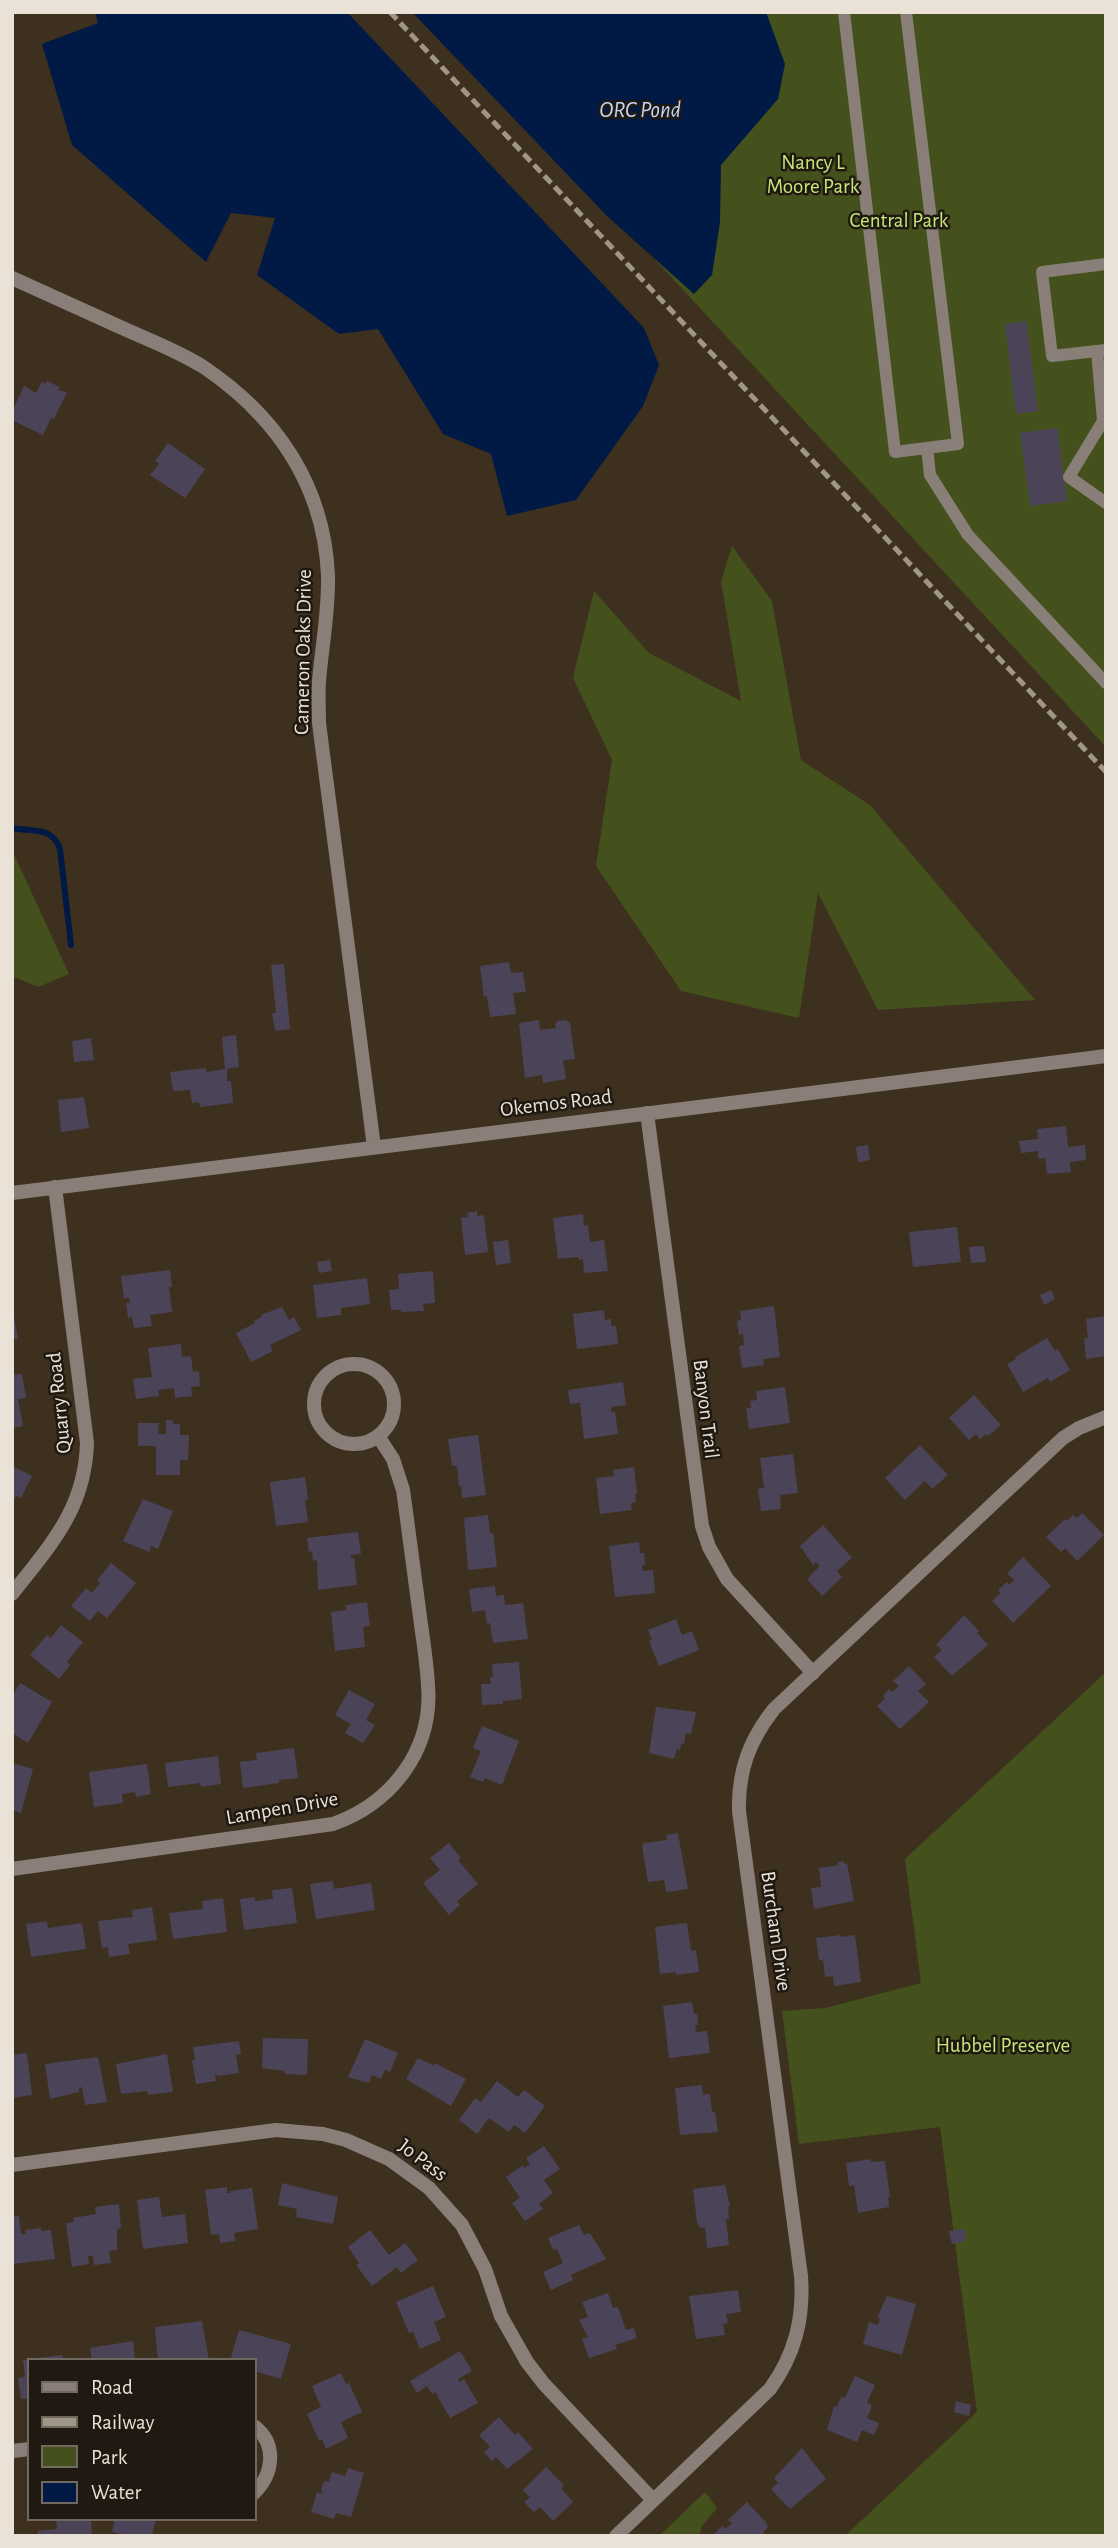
<svg xmlns="http://www.w3.org/2000/svg" width="1118" height="2548" font-family="'Alegreya Sans',sans-serif">
<rect width="100%" height="100%" fill="#3d301e"/>
<g fill="#44511c">
<polygon points="426,12 1106,12 1106,747"/>
<polygon points="732,546 772,601 801,760 870,805 1035,1000 878,1010 818,893 799,1018 681,991 596,866 612,760 573,678 594,591 649,653 741,701 721,581"/>
<polygon points="12,850 69,974 38,987 12,976"/>
<polygon points="1106,1672 1106,2536 845,2536 977,2412 940,2127 799,2144 782,2011 825,2008 921,1983 905,1859"/>
<polygon points="705,2492 717,2508 702,2526 699,2536 659,2536"/>
</g>
<g fill="#001945">
<polygon points="95,12 347,12 644,328 659,365 643,406 576,500 507,516 491,454 443,434 378,329 339,334 257,275 275,218 231,213 206,262 72,145 42,44 98,23"/>
<polygon points="412,12 766,12 785,64 778,99 721,165 720,222 712,275 694,294 607,216"/>
</g>
<g fill="none" stroke-linecap="round" stroke-linejoin="round">
<path stroke="#001945" stroke-width="6" d="M12 828C33 832 52 826 60 849L71 945"/>
</g>
<g fill="#4b4458">
<polygon points="1026,321 1038,411 1016,414 1005,324"/>
<polygon points="47,381 60,387 58,390 67,392 54,419 51,418 43,435 12,420 12,412 24,386 36,393 42,382 45,384"/>
<polygon points="1057,428 1067,501 1030,506 1020,433"/>
<polygon points="168,443 205,469 185,498 150,475 159,464 155,461"/>
<polygon points="509,962 511,973 523,972 526,992 513,993 516,1014 490,1017 487,996 484,997 480,966"/>
<polygon points="284,964 290,1029 275,1031 272,1013 276,1013 271,965"/>
<polygon points="539,1020 540,1030 556,1028 555,1024 558,1021 566,1020 570,1023 575,1059 563,1060 566,1079 543,1083 542,1075 525,1078 519,1023"/>
<polygon points="236,1035 239,1067 227,1069 227,1081 231,1081 233,1103 200,1107 199,1102 192,1103 190,1090 173,1091 170,1072 206,1068 206,1072 225,1069 222,1037"/>
<polygon points="91,1038 94,1060 74,1062 72,1041"/>
<polygon points="84,1097 89,1128 61,1132 58,1100"/>
<polygon points="1066,1126 1068,1147 1085,1145 1086,1160 1070,1162 1071,1172 1047,1174 1045,1158 1038,1159 1038,1151 1021,1153 1019,1141 1038,1139 1037,1129"/>
<polygon points="868,1145 870,1160 858,1162 856,1147"/>
<polygon points="477,1211 477,1216 484,1215 488,1252 465,1255 461,1218 468,1217 467,1213"/>
<polygon points="583,1214 584,1226 588,1225 590,1242 604,1240 608,1271 584,1273 583,1259 579,1260 578,1257 558,1259 553,1218"/>
<polygon points="957,1227 961,1262 913,1267 909,1232"/>
<polygon points="508,1240 511,1263 496,1265 493,1242"/>
<polygon points="984,1246 986,1262 971,1263 969,1247"/>
<polygon points="330,1260 332,1271 319,1273 317,1262"/>
<polygon points="170,1270 172,1287 169,1287 172,1312 150,1315 152,1326 134,1328 132,1317 128,1318 126,1303 130,1303 129,1298 124,1298 121,1276"/>
<polygon points="433,1271 435,1303 423,1304 424,1311 401,1312 401,1310 391,1310 389,1290 399,1289 398,1274"/>
<polygon points="367,1278 370,1304 341,1308 341,1315 317,1318 313,1285"/>
<polygon points="1051,1290 1055,1299 1044,1305 1040,1295"/>
<polygon points="12,1304 18,1339 12,1339"/>
<polygon points="774,1306 780,1357 763,1359 764,1365 742,1368 739,1346 744,1345 743,1334 739,1335 737,1321 741,1320 740,1311"/>
<polygon points="282,1307 289,1320 294,1317 301,1330 270,1345 273,1351 251,1362 236,1333 255,1323 254,1321 262,1317 261,1315"/>
<polygon points="604,1310 605,1320 611,1319 611,1326 616,1326 618,1344 577,1349 573,1314"/>
<polygon points="1106,1316 1106,1356 1086,1359 1084,1338 1088,1338 1086,1319"/>
<polygon points="1047,1338 1055,1351 1058,1349 1070,1370 1050,1382 1048,1378 1023,1392 1007,1364 1016,1359 1015,1357"/>
<polygon points="181,1344 182,1357 191,1356 193,1372 199,1371 200,1386 191,1387 192,1396 175,1398 174,1388 158,1390 159,1396 136,1399 133,1379 152,1377 148,1348"/>
<polygon points="22,1374 26,1398 18,1399 23,1426 12,1428 12,1375"/>
<polygon points="623,1382 626,1405 611,1407 611,1412 615,1411 618,1434 584,1439 580,1403 570,1404 568,1390"/>
<polygon points="785,1387 790,1423 749,1429 746,1408 751,1408 750,1401 757,1400 756,1391"/>
<polygon points="974,1395 1001,1425 988,1436 986,1434 980,1439 976,1434 969,1440 949,1418"/>
<polygon points="166,1420 173,1420 173,1424 180,1424 180,1435 189,1435 188,1460 180,1460 180,1475 156,1475 156,1446 138,1446 138,1423 159,1423 158,1434 166,1434"/>
<polygon points="478,1435 486,1495 462,1498 461,1486 459,1486 457,1466 452,1466 448,1439"/>
<polygon points="920,1445 948,1475 932,1489 925,1481 905,1500 885,1478"/>
<polygon points="793,1454 798,1493 780,1495 781,1509 761,1511 758,1489 764,1488 760,1458"/>
<polygon points="12,1466 32,1476 21,1498 16,1496 12,1504"/>
<polygon points="634,1467 637,1494 635,1494 636,1502 631,1503 632,1510 600,1514 596,1478 614,1476 613,1470"/>
<polygon points="305,1477 308,1499 305,1500 308,1522 276,1526 270,1482"/>
<polygon points="143,1499 173,1511 158,1549 151,1546 149,1552 123,1541"/>
<polygon points="1082,1513 1104,1535 1077,1561 1065,1548 1061,1552 1046,1537 1065,1519 1067,1521 1073,1515 1077,1518"/>
<polygon points="488,1515 490,1533 493,1533 497,1567 468,1570 464,1518"/>
<polygon points="823,1525 852,1558 837,1571 842,1577 822,1596 807,1579 820,1566 816,1562 813,1565 800,1546"/>
<polygon points="358,1532 361,1554 351,1555 351,1559 354,1558 357,1585 318,1590 317,1560 313,1561 312,1551 309,1552 307,1538"/>
<polygon points="639,1542 640,1553 644,1553 645,1565 642,1566 643,1571 653,1570 655,1593 615,1597 609,1546"/>
<polygon points="1023,1557 1051,1586 1013,1623 992,1601 1001,1593 998,1590 1007,1582 1009,1585 1014,1580 1007,1573"/>
<polygon points="111,1563 136,1583 107,1618 98,1611 90,1621 71,1606 86,1588 92,1593 100,1583 97,1580"/>
<polygon points="495,1586 496,1596 504,1595 505,1605 523,1603 528,1639 493,1643 490,1623 487,1624 485,1610 472,1612 469,1589"/>
<polygon points="367,1602 370,1626 363,1627 365,1647 335,1651 331,1612 346,1610 346,1605"/>
<polygon points="964,1615 979,1631 977,1633 988,1645 952,1676 934,1657 942,1650 936,1645"/>
<polygon points="676,1619 682,1635 692,1631 699,1650 659,1666 649,1641 652,1640 648,1630"/>
<polygon points="61,1625 83,1642 67,1662 70,1665 59,1679 30,1655 47,1635 51,1638"/>
<polygon points="519,1662 522,1699 503,1701 503,1704 482,1705 481,1684 491,1684 490,1677 493,1677 492,1664"/>
<polygon points="909,1666 926,1684 918,1691 929,1702 900,1729 877,1706 885,1699 883,1696 889,1689 892,1692 899,1686 893,1681"/>
<polygon points="20,1683 52,1702 28,1743 12,1733 12,1697"/>
<polygon points="349,1690 375,1704 366,1720 375,1725 363,1743 345,1733 351,1724 335,1715"/>
<polygon points="656,1707 696,1712 691,1734 686,1733 684,1744 681,1744 680,1750 677,1749 674,1759 649,1753"/>
<polygon points="482,1726 519,1741 502,1785 485,1778 483,1782 470,1777 481,1751 473,1748"/>
<polygon points="294,1748 298,1778 279,1780 279,1783 243,1788 240,1762 257,1760 256,1753"/>
<polygon points="218,1756 221,1784 201,1787 200,1783 168,1787 165,1763"/>
<polygon points="12,1763 33,1769 21,1813 12,1810"/>
<polygon points="147,1764 151,1794 136,1797 135,1792 122,1794 123,1803 94,1807 89,1772"/>
<polygon points="678,1833 688,1889 666,1892 664,1880 648,1882 642,1846 644,1843 667,1840 666,1835"/>
<polygon points="449,1843 461,1858 458,1860 478,1884 457,1901 460,1905 449,1915 423,1883 440,1870 430,1858"/>
<polygon points="844,1861 844,1864 847,1863 854,1901 814,1909 811,1888 821,1887 819,1868 838,1865 838,1862"/>
<polygon points="333,1881 334,1889 371,1883 375,1910 316,1919 310,1884"/>
<polygon points="292,1888 297,1923 244,1930 240,1899 255,1897 255,1901 273,1899 272,1890"/>
<polygon points="223,1898 227,1932 173,1939 169,1913 203,1909 202,1901"/>
<polygon points="152,1907 157,1940 128,1944 130,1954 109,1957 108,1947 102,1948 98,1921 133,1917 132,1910"/>
<polygon points="47,1921 48,1928 82,1923 86,1949 31,1957 26,1924"/>
<polygon points="687,1923 691,1951 696,1950 699,1972 676,1975 676,1972 660,1974 655,1927"/>
<polygon points="841,1935 841,1937 855,1935 861,1982 834,1986 833,1976 825,1977 823,1960 819,1960 816,1938"/>
<polygon points="692,2002 694,2014 697,2014 698,2025 695,2025 696,2032 707,2031 710,2053 669,2058 663,2006"/>
<polygon points="263,2038 308,2039 307,2075 285,2074 285,2071 262,2068"/>
<polygon points="365,2039 398,2053 390,2072 385,2070 381,2079 372,2075 369,2083 348,2077"/>
<polygon points="239,2041 241,2054 236,2055 239,2073 218,2076 215,2074 216,2081 196,2084 192,2060 195,2060 193,2047"/>
<polygon points="27,2053 32,2095 12,2098 13,2055"/>
<polygon points="167,2054 173,2092 148,2095 147,2091 121,2094 116,2064"/>
<polygon points="98,2057 107,2102 85,2105 82,2087 79,2088 79,2092 50,2099 45,2064"/>
<polygon points="418,2058 434,2066 435,2063 466,2079 451,2106 406,2079"/>
<polygon points="497,2081 518,2097 524,2090 545,2106 525,2133 514,2125 509,2132 489,2118 477,2134 459,2120 475,2098 481,2102"/>
<polygon points="702,2085 703,2095 710,2094 712,2112 715,2111 718,2132 680,2135 675,2088"/>
<polygon points="544,2146 560,2169 544,2180 553,2193 539,2204 543,2209 525,2221 512,2203 520,2198 506,2177 523,2165 524,2168 530,2164 526,2158"/>
<polygon points="871,2159 871,2162 885,2161 890,2197 888,2197 889,2207 858,2213 854,2185 849,2186 846,2163"/>
<polygon points="282,2183 338,2197 333,2224 296,2217 297,2209 278,2205"/>
<polygon points="725,2185 730,2206 728,2207 729,2219 726,2219 729,2245 707,2248 705,2227 700,2228 697,2222 693,2189"/>
<polygon points="227,2187 227,2193 231,2193 230,2191 252,2188 258,2229 234,2233 235,2241 220,2243 219,2234 211,2235 205,2190"/>
<polygon points="159,2197 162,2217 185,2214 188,2243 143,2249 137,2200"/>
<polygon points="119,2204 121,2228 117,2229 117,2250 109,2251 111,2263 94,2265 93,2256 88,2256 89,2264 72,2267 66,2223 74,2222 73,2218 96,2214 95,2207"/>
<polygon points="19,2216 21,2234 26,2234 25,2230 41,2228 41,2231 51,2230 55,2259 12,2264 12,2217"/>
<polygon points="579,2225 584,2235 590,2233 606,2259 571,2275 573,2280 551,2290 543,2272 563,2263 557,2249 553,2250 548,2238"/>
<polygon points="964,2229 966,2241 952,2244 949,2231"/>
<polygon points="370,2230 389,2255 405,2243 418,2260 401,2273 397,2267 372,2286 356,2265 359,2263 348,2247"/>
<polygon points="433,2286 446,2317 434,2322 441,2340 420,2349 413,2332 409,2333 396,2302"/>
<polygon points="738,2290 741,2312 726,2314 728,2323 723,2324 725,2335 696,2339 689,2296"/>
<polygon points="608,2293 613,2308 618,2307 626,2330 634,2328 637,2338 615,2345 617,2349 589,2358 582,2339 588,2337 579,2320 588,2317 582,2302"/>
<polygon points="887,2296 916,2304 902,2355 863,2344 869,2322 878,2325 880,2318 877,2318"/>
<polygon points="202,2321 209,2361 184,2361 184,2358 158,2361 155,2327"/>
<polygon points="239,2330 291,2344 281,2379 254,2371 254,2361 230,2361"/>
<polygon points="133,2341 135,2361 92,2361 90,2348"/>
<polygon points="460,2351 472,2371 458,2379 460,2382 464,2379 478,2403 450,2418 435,2392 432,2394 427,2386 417,2393 410,2381"/>
<polygon points="62,2355 63,2361 30,2360 30,2398 21,2399 18,2378 25,2377 23,2360"/>
<polygon points="341,2373 346,2384 349,2383 362,2412 341,2422 348,2438 326,2449 322,2439 319,2441 307,2414 321,2407 312,2386"/>
<polygon points="855,2376 875,2385 867,2403 871,2404 871,2409 867,2418 879,2423 874,2435 862,2430 857,2442 827,2430 834,2406 837,2407 841,2397 845,2398"/>
<polygon points="956,2401 971,2405 969,2416 954,2412"/>
<polygon points="499,2417 515,2435 518,2432 533,2449 507,2469 496,2457 492,2461 484,2452 490,2447 479,2435"/>
<polygon points="802,2448 826,2479 790,2509 771,2489 778,2483 774,2478"/>
<polygon points="546,2467 564,2485 561,2488 573,2502 553,2521 540,2507 534,2512 524,2502 530,2497 523,2490"/>
<polygon points="348,2468 364,2473 351,2517 336,2513 334,2519 311,2512 317,2492 323,2494 321,2491 324,2481 329,2482 332,2472 345,2476"/>
<polygon points="747,2502 766,2522 768,2527 763,2532 767,2536 712,2536 722,2526 725,2529 732,2523 728,2520"/>
<polygon points="56,2518 91,2518 92,2536 38,2536 38,2531 57,2529"/>
<polygon points="115,2518 156,2518 152,2536 120,2536 121,2534 112,2532"/>
</g>
<g fill="none" stroke-linecap="round" stroke-linejoin="round">
<g stroke="#897f78" stroke-width="12">
<polyline points="844,12 895,452 958,444 906,12"/>
<polyline points="1106,264 1042,272 1052,356 1106,350"/>
<polyline points="1097,351 1103,421"/>
<polyline points="1106,422 1103,421 1069,477 1106,503"/>
<polyline points="927,448 930,475 968,535 1106,683"/>
</g>
<g stroke="#897f78" stroke-width="14">
<path d="M12 278C51 296 90 313 129 331 154 342 182 353 205 368 277 417 324 486 328 575 329 611 322 645 319 681 318 695 319 709 319 723L374 1147"/>
<polyline points="647,1113 702,1526 709,1547 727,1579 813,1673"/>
<circle cx="354" cy="1404" r="40"/>
<path d="M12 1594C51 1544 85 1509 87 1443L55 1187"/>
<path d="M12 1869 333 1824C392 1803 433 1750 428 1686 427 1663 423 1640 420 1617 414 1574 409 1532 403 1490L393 1459 378 1436"/>
<polyline points="12,2165 276,2130 323,2134 346,2140 389,2159 429,2188 462,2225 485,2269 501,2316 527,2362 544,2384 653,2500"/>
<path d="M254 2426C278 2444 273 2475 254 2493"/>
<polyline points="12,2451 30,2449"/>
<path d="M616 2536 770 2389C795 2354 804 2319 801 2276L739 1811C738 1771 749 1741 774 1709L1063 1438 1079 1428 1106 1417"/>
</g>
<polyline stroke="#897f78" stroke-width="14" points="12,1193 1106,1056"/>
<polyline stroke="#a09688" stroke-width="5" stroke-dasharray="10 5" stroke-linecap="butt" points="390,12 1106,772"/>
</g>
<g text-anchor="middle" dominant-baseline="central" stroke-width="5" stroke-linejoin="round" paint-order="stroke">
<g font-size="21" fill="#c8e677" stroke="#1f1911">
<text x="813" y="162">Nancy L<tspan x="813" dy="24">Moore Park</tspan></text>
<text x="899" y="220">Central Park</text>
<text x="1003" y="2045">Hubbel Preserve</text>
</g>
<g font-size="21" fill="#eae2d7" stroke="#1f1911">
<text transform="translate(303 652) rotate(-89)">Cameron Oaks Drive</text>
<text transform="translate(556 1103) rotate(-7)">Okemos Road</text>
<text transform="translate(59 1403) rotate(-96)">Quarry Road</text>
<text transform="translate(706 1409) rotate(83)">Banyon Trail</text>
<text transform="translate(282 1808) rotate(-10)">Lampen Drive</text>
<text transform="translate(776 1931) rotate(82)">Burcham Drive</text>
<text transform="translate(423 2160) rotate(37)">Jo Pass</text>
</g>
<g font-size="23" font-style="italic" fill="#bfd6fb" stroke="#1f1911">
<text x="640" y="110">ORC Pond</text>
</g>
</g>
<rect width="1118" height="2548" fill="none" stroke="#eae2d7" stroke-width="28"/>
<rect x="28" y="2359" width="228" height="161" fill="#1f1911" stroke="#706960" stroke-width="2"/>
<rect x="42" y="2382" width="35" height="10" fill="#897f78" stroke="#706960" stroke-width="2"/>
<text x="91" y="2394" font-size="21" fill="#eae2d7">Road</text>
<rect x="42" y="2417" width="35" height="10" fill="#a09688" stroke="#706960" stroke-width="2"/>
<text x="91" y="2429" font-size="21" fill="#eae2d7">Railway</text>
<rect x="42" y="2446" width="35" height="21" fill="#44511c" stroke="#706960" stroke-width="2"/>
<text x="91" y="2464" font-size="21" fill="#eae2d7">Park</text>
<rect x="42" y="2482" width="35" height="21" fill="#001945" stroke="#706960" stroke-width="2"/>
<text x="91" y="2499" font-size="21" fill="#eae2d7">Water</text>
</svg>
